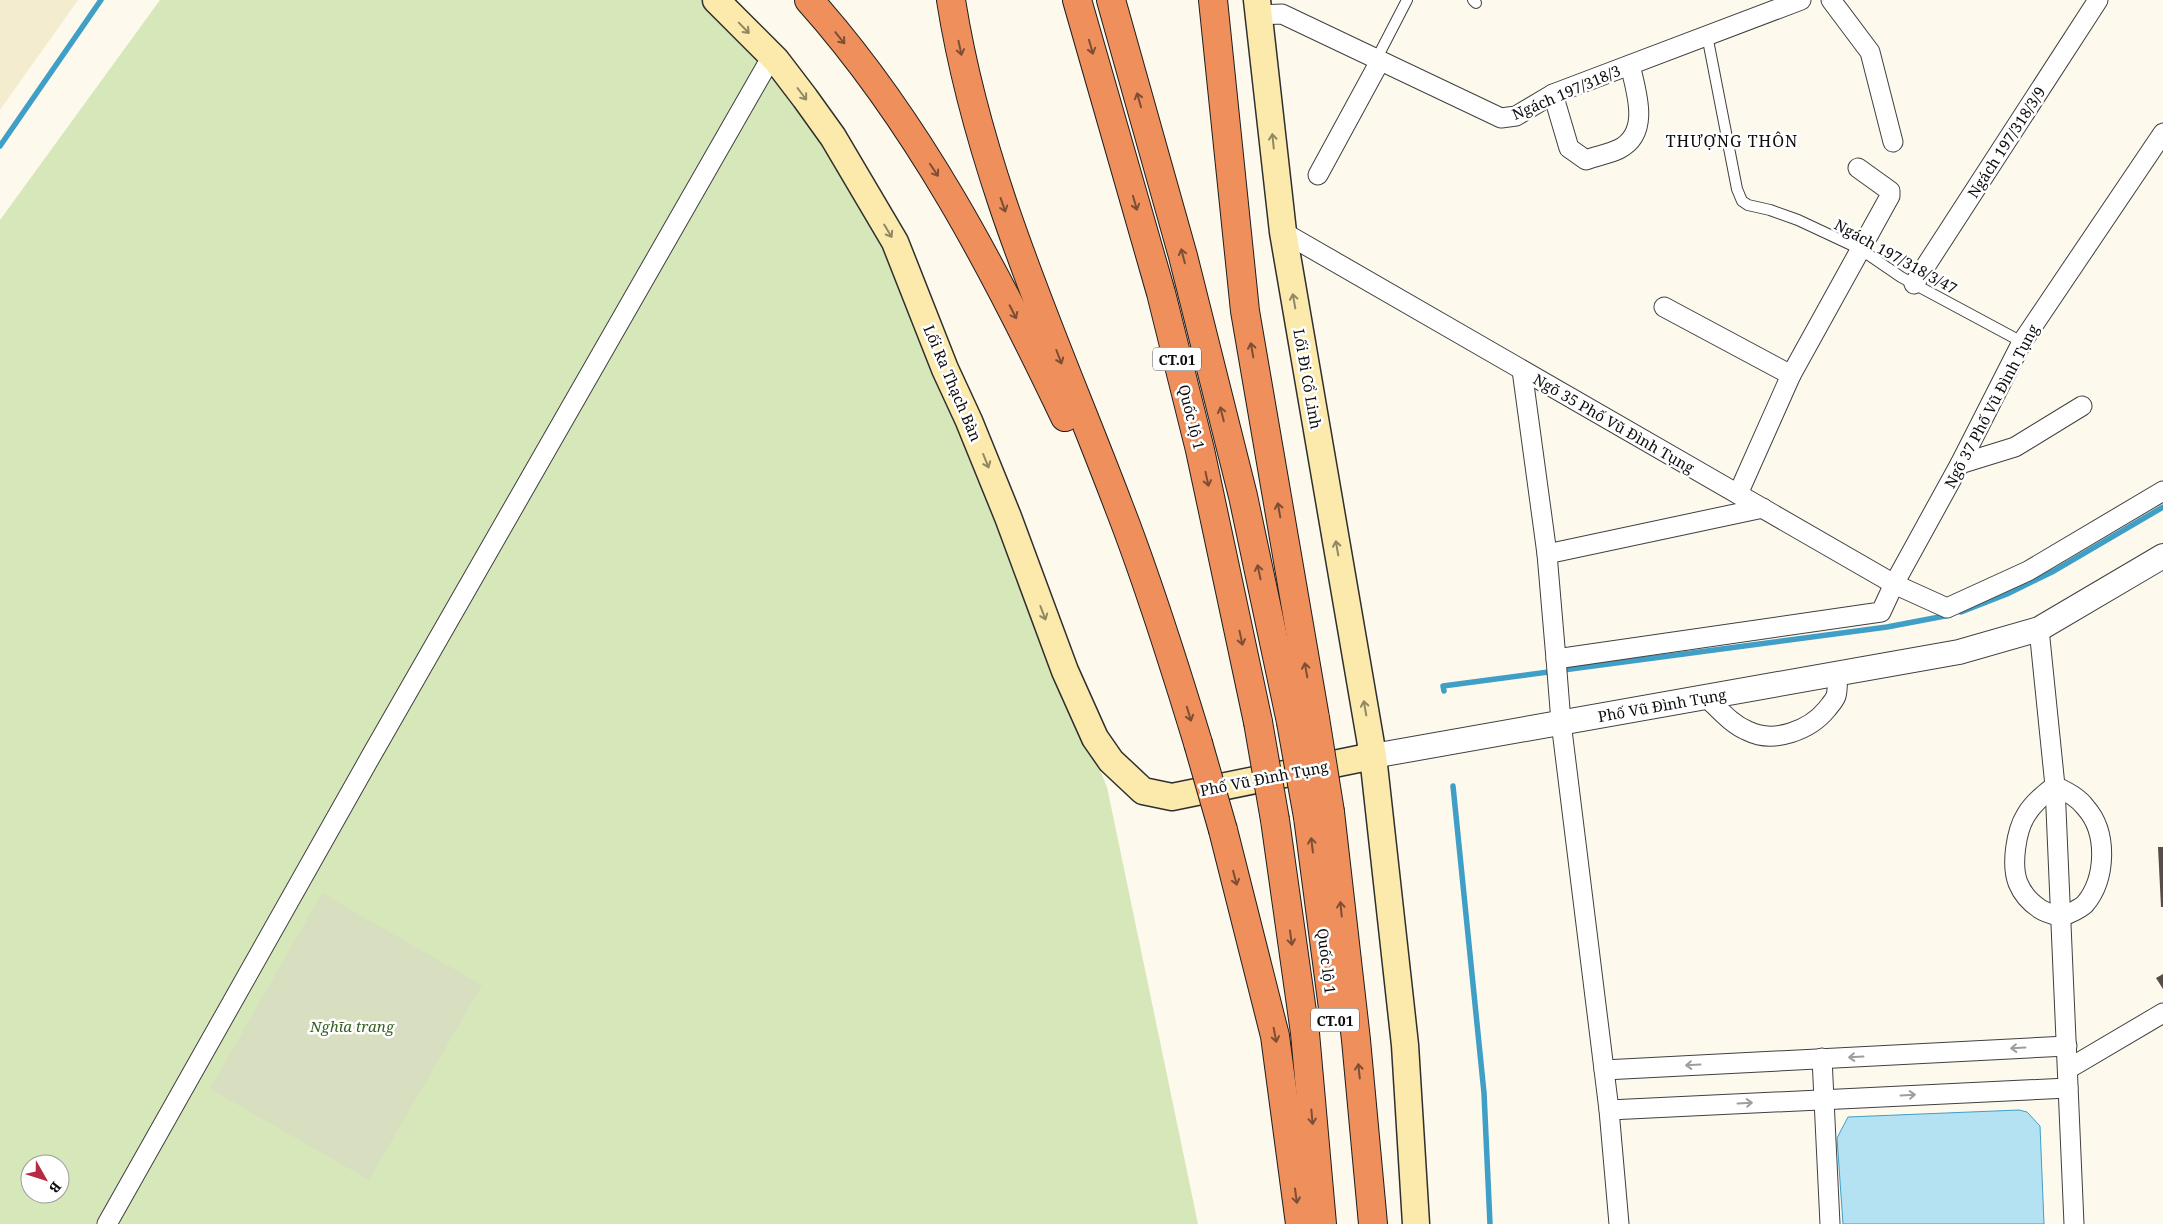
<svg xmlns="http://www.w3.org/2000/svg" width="2163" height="1224" font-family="'Noto Serif',serif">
<defs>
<filter id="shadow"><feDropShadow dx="5.5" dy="3" stdDeviation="0" flood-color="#0004"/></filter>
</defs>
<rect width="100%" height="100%" fill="#fef9ed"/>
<polygon fill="#f3eccf" points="0,0 78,0 0,110"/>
<path fill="#d6e7b9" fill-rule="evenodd" d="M160 0H704L817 122 881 245 1107 787 1198 1224H0V220ZM30 1164H60V1194H30Z"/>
<polygon fill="#d8dfc0" points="322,893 482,985 369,1180 210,1089"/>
<polygon fill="#b4e2f3" stroke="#3f9fc7" points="2019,1110 2027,1112 2040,1126 2044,1224 1843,1224 1837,1138 1848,1117"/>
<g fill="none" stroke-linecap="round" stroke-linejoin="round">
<g stroke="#3f9fc7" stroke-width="5.5">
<polyline points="0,146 101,0"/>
<polyline points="1961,612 2007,594 2054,571 2163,507"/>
<polyline points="1444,691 1443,686 1887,627 1950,615"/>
<polyline points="1453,786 1484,1093 1490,1224"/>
</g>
</g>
<g fill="#554d4a" filter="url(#shadow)">
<polygon points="2158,847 2163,847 2163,907 2161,907"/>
<polygon points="2163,974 2163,989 2156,978"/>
</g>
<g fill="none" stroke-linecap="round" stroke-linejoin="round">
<g stroke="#404040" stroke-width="12">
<g id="service">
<polyline points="1473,0 1476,3"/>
<polyline points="1707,35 1737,189 1742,201 1748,205 1770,210 1798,220 1860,249 1901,277 2022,342"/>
<polyline points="1376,60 1407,0"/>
</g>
</g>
<g stroke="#404040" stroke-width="21">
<g id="minor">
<polyline points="1831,0 1870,52 1893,142"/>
<polyline points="1259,15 1282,14 1501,118 1516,116 1553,94 1801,0"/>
<path d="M1553 94 1569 148 1586 160C1596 156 1609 154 1619 149 1651 133 1636 91 1630 65"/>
<polyline points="1318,175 1380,61"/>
<polyline points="1283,232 1894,584 1947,608 2028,571 2163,491"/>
<polyline points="1914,284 2098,0"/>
<polyline points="1664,307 1791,375 1890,196 1890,191 1858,168"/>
<polyline points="1522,370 1547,554 1556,659 1881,612 1894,584 1960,464 2022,342 2163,133"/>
<polyline points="1960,464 2015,447 2082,406"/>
<polyline points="1738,494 1791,375"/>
<polyline points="1547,554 1763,508"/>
<polyline points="2039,629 2055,786 2074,1224"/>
<polyline points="1556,659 1561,722 1609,1110 1619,1224"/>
<path d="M1706 697C1719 709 1731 724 1748 731 1774 744 1810 730 1827 709 1830 705 1834 701 1836 696 1838 689 1837 680 1838 673"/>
<path d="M2055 786C2067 792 2078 797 2086 808 2108 833 2106 879 2085 904 2079 910 2069 913 2062 917 2055 915 2046 913 2040 909 2031 903 2022 893 2018 883 2011 865 2016 831 2026 815 2033 803 2044 794 2055 786Z"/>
<polyline points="1822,1058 1830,1224"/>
<polyline points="2068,1069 2163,1013"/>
<polyline points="1604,1070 2067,1046"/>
<polyline points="1609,1110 2068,1088"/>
<polyline points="107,1224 371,756 772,56"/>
</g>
</g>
<g stroke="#404040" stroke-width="26">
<polyline id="tertiary" points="1373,756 1959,652 2039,629 2163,556"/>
</g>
<g stroke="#2f2f2f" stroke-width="29">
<g id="secondary">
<polyline points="716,0 776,60 805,98 833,137 895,242 945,369 969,421 1008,517 1065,671 1095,738 1111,761 1143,791 1172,797 1373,756"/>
<polyline points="1257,0 1283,232 1373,756 1405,1045 1416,1224"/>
</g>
</g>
<g stroke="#1e1e1e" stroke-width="30">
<g id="motorway">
<path d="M809 0C918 122 995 270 1065 417"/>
<path d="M951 0C979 178 1056 341 1119 507 1149 584 1174 664 1198 743"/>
<polyline points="1077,0 1161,293 1200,450 1258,722"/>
<polyline points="1111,0 1183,256 1243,496 1291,722"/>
<polyline points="1213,0 1245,311 1315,718"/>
<polyline points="1330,812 1356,1040 1373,1224"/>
<polyline points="1308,817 1334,1016"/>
<polyline points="1275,820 1305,1033 1322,1224"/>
<polyline points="1223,830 1275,1036 1300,1224"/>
</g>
</g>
<use href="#service" stroke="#fff" stroke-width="10"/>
<use href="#minor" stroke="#fff" stroke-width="19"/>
<use href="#tertiary" stroke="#fff" stroke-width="24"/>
<use href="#secondary" stroke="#fbeaab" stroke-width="26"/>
<use href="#motorway" stroke="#ee8f5c" stroke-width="28"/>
<g stroke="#1e1e1e" stroke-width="30" stroke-linecap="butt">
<g id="motorway-bridge">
<polyline points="1315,718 1330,812"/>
<polyline points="1258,722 1275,820"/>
<polyline points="1291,722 1308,817"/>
<polyline points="1198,743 1223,830"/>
</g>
</g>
<use href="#motorway-bridge" stroke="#ee8f5c" stroke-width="28"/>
</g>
<defs><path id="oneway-shaft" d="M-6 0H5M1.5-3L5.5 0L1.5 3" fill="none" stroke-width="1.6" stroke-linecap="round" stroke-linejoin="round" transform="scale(1.25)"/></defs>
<g stroke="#908764">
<use href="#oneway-shaft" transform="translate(744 28) rotate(46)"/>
<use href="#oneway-shaft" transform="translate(802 94) rotate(53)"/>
<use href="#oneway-shaft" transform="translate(1273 141) rotate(-96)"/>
<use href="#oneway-shaft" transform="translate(888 231) rotate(59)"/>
<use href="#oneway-shaft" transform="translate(1294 301) rotate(-100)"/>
<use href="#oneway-shaft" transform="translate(986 461) rotate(68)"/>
<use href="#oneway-shaft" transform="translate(1337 548) rotate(-100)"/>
<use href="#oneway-shaft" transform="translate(1043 613) rotate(69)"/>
<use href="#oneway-shaft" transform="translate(1365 708) rotate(-100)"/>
</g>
<g stroke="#7e4e34">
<use href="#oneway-shaft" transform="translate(840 38) rotate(51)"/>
<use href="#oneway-shaft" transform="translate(1091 47) rotate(74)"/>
<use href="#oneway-shaft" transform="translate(960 48) rotate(78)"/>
<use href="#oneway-shaft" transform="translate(1139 100) rotate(-106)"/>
<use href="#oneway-shaft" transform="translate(934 170) rotate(56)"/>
<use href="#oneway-shaft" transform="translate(1135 203) rotate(74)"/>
<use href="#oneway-shaft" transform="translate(1003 205) rotate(71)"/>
<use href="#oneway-shaft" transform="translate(1183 256) rotate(-105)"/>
<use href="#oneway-shaft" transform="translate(1013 312) rotate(63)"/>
<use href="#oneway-shaft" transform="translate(1252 350) rotate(-100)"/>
<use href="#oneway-shaft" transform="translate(1059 357) rotate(69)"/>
<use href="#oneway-shaft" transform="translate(1222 414) rotate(-104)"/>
<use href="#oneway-shaft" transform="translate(1207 479) rotate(78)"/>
<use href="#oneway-shaft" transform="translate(1279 510) rotate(-100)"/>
<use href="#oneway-shaft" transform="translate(1259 572) rotate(-102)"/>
<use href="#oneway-shaft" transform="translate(1241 638) rotate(78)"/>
<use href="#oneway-shaft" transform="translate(1306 670) rotate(-100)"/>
<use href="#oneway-shaft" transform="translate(1189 714) rotate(73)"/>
<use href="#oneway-shaft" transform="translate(1312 845) rotate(-97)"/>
<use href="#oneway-shaft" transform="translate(1235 878) rotate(75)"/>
<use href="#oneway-shaft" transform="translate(1341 909) rotate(-96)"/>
<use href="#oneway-shaft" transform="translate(1291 938) rotate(82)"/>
<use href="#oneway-shaft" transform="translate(1275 1035) rotate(79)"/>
<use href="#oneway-shaft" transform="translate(1359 1071) rotate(-96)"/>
<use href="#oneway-shaft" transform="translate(1312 1117) rotate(85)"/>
<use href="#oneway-shaft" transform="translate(1296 1196) rotate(82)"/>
</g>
<g stroke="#9e9e9e">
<use href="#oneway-shaft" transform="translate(2018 1048) rotate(177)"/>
<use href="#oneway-shaft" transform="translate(1856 1057) rotate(177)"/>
<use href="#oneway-shaft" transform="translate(1693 1065) rotate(177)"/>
<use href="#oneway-shaft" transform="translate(1908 1095) rotate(-3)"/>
<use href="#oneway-shaft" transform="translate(1745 1103) rotate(-3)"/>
</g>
<g text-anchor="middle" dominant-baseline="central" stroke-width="5" stroke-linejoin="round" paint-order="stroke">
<g fill="#fff" stroke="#565656" stroke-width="1">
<rect x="1153" y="347.5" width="48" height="23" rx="4"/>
<rect x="1311" y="1008.5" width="48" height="23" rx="4"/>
</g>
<g font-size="14" font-weight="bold" fill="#0d0d0d">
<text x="1177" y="359">CT.01</text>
<text x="1335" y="1020">CT.01</text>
</g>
<g font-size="15" fill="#0d0d0d" stroke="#fff">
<text transform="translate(1566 92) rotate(-23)">Ngách 197/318/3</text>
<text transform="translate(2006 142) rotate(-57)">Ngách 197/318/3/9</text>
<text transform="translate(1896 256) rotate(29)">Ngách 197/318/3/47</text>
<text transform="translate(1308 379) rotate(80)">Lối Đi Cổ Linh</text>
<text transform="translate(953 383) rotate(67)">Lối Ra Thạch Bàn</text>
<text transform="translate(1991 406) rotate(-62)">Ngõ 37 Phố Vũ Đình Tụng</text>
<text transform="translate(1192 417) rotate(76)">Quốc lộ 1</text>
<text transform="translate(1614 423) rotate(30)">Ngõ 35 Phố Vũ Đình Tụng</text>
<text transform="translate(1662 705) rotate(-10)">Phố Vũ Đình Tụng</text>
<text transform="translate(1264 778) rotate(-11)">Phố Vũ Đình Tụng</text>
<text transform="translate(1327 961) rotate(83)">Quốc lộ 1</text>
</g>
<g font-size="15" font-style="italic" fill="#356120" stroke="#fff">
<text x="352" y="1026">Nghĩa trang</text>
</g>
<g font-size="16" letter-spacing="1" fill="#0d0d0d" stroke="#fff">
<text x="1732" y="141">THƯỢNG THÔN</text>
</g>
</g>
<g transform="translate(45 1179) rotate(129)"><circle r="24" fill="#ffffff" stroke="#9e9e9e"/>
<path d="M0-4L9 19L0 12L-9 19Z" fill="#b62b41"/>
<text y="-8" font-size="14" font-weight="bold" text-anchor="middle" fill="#0d0d0d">B</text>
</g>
</svg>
